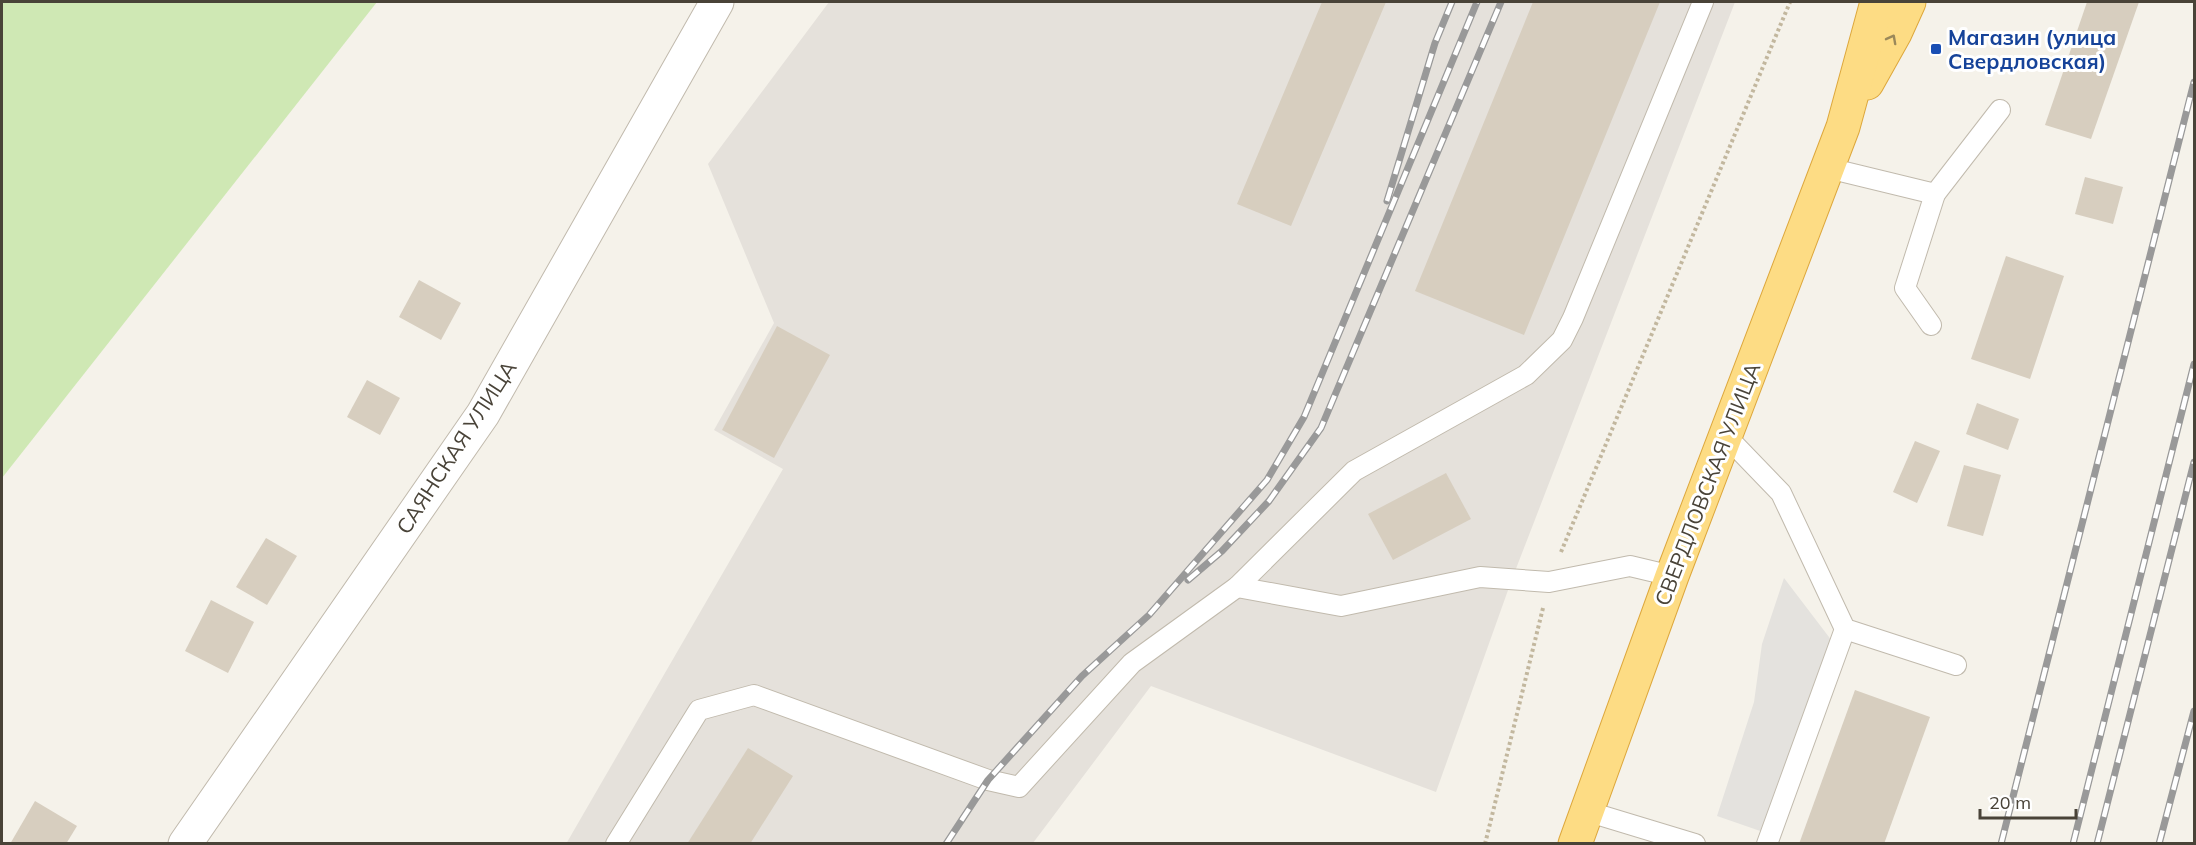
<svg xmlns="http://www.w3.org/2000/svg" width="2196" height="845" font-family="Mulish,sans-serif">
<rect width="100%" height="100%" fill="#f5f2ea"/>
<polygon fill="#e5e1db" points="829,2 1735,2 1512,579 1436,792 1151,686 1033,843 566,844 783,469 714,430 774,323 708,164"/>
<polygon fill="#cfe8b4" points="2,2 377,2 2,478"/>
<polygon fill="#e4e2de" points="1784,578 1832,641 1766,833 1717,816 1754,702 1762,644"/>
<g fill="#d7cebf">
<polygon points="1322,2 1386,2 1291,226 1237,204"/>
<polygon points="1533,2 1660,2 1524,335 1415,291"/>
<polygon points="2087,2 2139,2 2091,139 2045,125"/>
<polygon points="2085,177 2123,187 2113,224 2075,214"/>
<polygon points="2006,256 2064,276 2030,379 1971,359"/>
<polygon points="419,280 461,303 441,340 399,317"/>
<polygon points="777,326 830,355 774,458 722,430"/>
<polygon points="367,380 400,398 380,435 347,417"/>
<polygon points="1977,403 2019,419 2008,450 1966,434"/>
<polygon points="1915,441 1940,451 1917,503 1893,492"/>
<polygon points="1964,465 2001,475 1983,536 1947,526"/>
<polygon points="1446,473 1471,519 1393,560 1368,514"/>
<polygon points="266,538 297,556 267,605 236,587"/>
<polygon points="211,600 254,622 228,673 185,651"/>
<polygon points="1855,690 1930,717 1884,844 1799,844"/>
<polygon points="748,748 793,776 750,844 687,844"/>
<polygon points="35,801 77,826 66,844 10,844"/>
</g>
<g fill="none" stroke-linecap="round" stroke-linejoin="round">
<g stroke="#c1baad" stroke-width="22">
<g id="service">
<polyline points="1828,168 1935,194 2000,110"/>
<polyline points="1931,325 1905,288 1935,194"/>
<polyline points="1726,436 1781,493 1845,629 1956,665"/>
<polyline points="1237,587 1341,606 1480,577 1549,582 1630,566 1672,576"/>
<polyline points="1586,811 1695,844"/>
<polyline points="616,844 699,710 754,695 988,780 1019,787 1132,663 1237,587 1354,471 1526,375 1562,340 1573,318 1703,2"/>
<polyline points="1767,844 1845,629"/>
</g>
</g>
<g stroke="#c1baad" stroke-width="35">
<polyline id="minor" points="185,844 483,414 717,2"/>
</g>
<g stroke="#dda73c" stroke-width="35">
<g id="trunk">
<polyline points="1867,83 1895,33 1909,2"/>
<polyline points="1575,844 1672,576 1843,127 1877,2"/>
</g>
</g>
<g stroke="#c2b79e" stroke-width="4" stroke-dasharray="3 3" stroke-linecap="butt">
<polyline points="1561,552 1790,2"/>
<polyline points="1485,844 1543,608"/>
</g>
<use href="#service" stroke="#fff" stroke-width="20"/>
<use href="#minor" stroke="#fff" stroke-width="33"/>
<use href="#trunk" stroke="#fddc84" stroke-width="33"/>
<g stroke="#999" stroke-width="7">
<g id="rail">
<polyline points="1387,201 1435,43 1452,2"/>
<polyline points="1188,580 1222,551 1269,501 1321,428 1501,2"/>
<polyline points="946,844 988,780 1082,676 1149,615 1267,480 1304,417 1477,2"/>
<polyline points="2001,844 2194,82"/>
<polyline points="2073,844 2194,364"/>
<polyline points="2097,844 2194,462"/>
<polyline points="2159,844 2194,711"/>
</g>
</g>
<use href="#rail" stroke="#fff" stroke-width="4.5" stroke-dasharray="14" stroke-linecap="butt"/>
</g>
<defs><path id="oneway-chevron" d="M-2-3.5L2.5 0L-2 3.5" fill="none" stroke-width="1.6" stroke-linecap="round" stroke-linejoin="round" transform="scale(1.5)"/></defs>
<use stroke="#9a885a" href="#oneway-chevron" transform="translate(1892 39) rotate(-62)"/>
<rect fill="#1a4fb4" stroke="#fff" stroke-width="2" x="1930" y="43" width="12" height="12" rx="3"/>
<g text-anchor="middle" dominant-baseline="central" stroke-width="6" stroke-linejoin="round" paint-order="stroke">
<g font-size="21" font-weight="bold" fill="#164399" stroke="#fff" text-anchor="start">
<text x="1948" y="37">Магазин (улица<tspan x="1948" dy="24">Свердловская)</tspan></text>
</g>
<g font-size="21" fill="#494338" stroke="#fff">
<text transform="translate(456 447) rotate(-57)">САЯНСКАЯ УЛИЦА</text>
<text transform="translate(1707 484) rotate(-69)">СВЕРДЛОВСКАЯ УЛИЦА</text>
</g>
</g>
<rect width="2196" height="845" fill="none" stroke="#494338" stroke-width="6"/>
<path d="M1980 809v9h96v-9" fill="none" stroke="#494338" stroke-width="3"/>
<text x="1989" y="809" font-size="18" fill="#494338" stroke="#ffffff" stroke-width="4.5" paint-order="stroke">20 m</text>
</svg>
